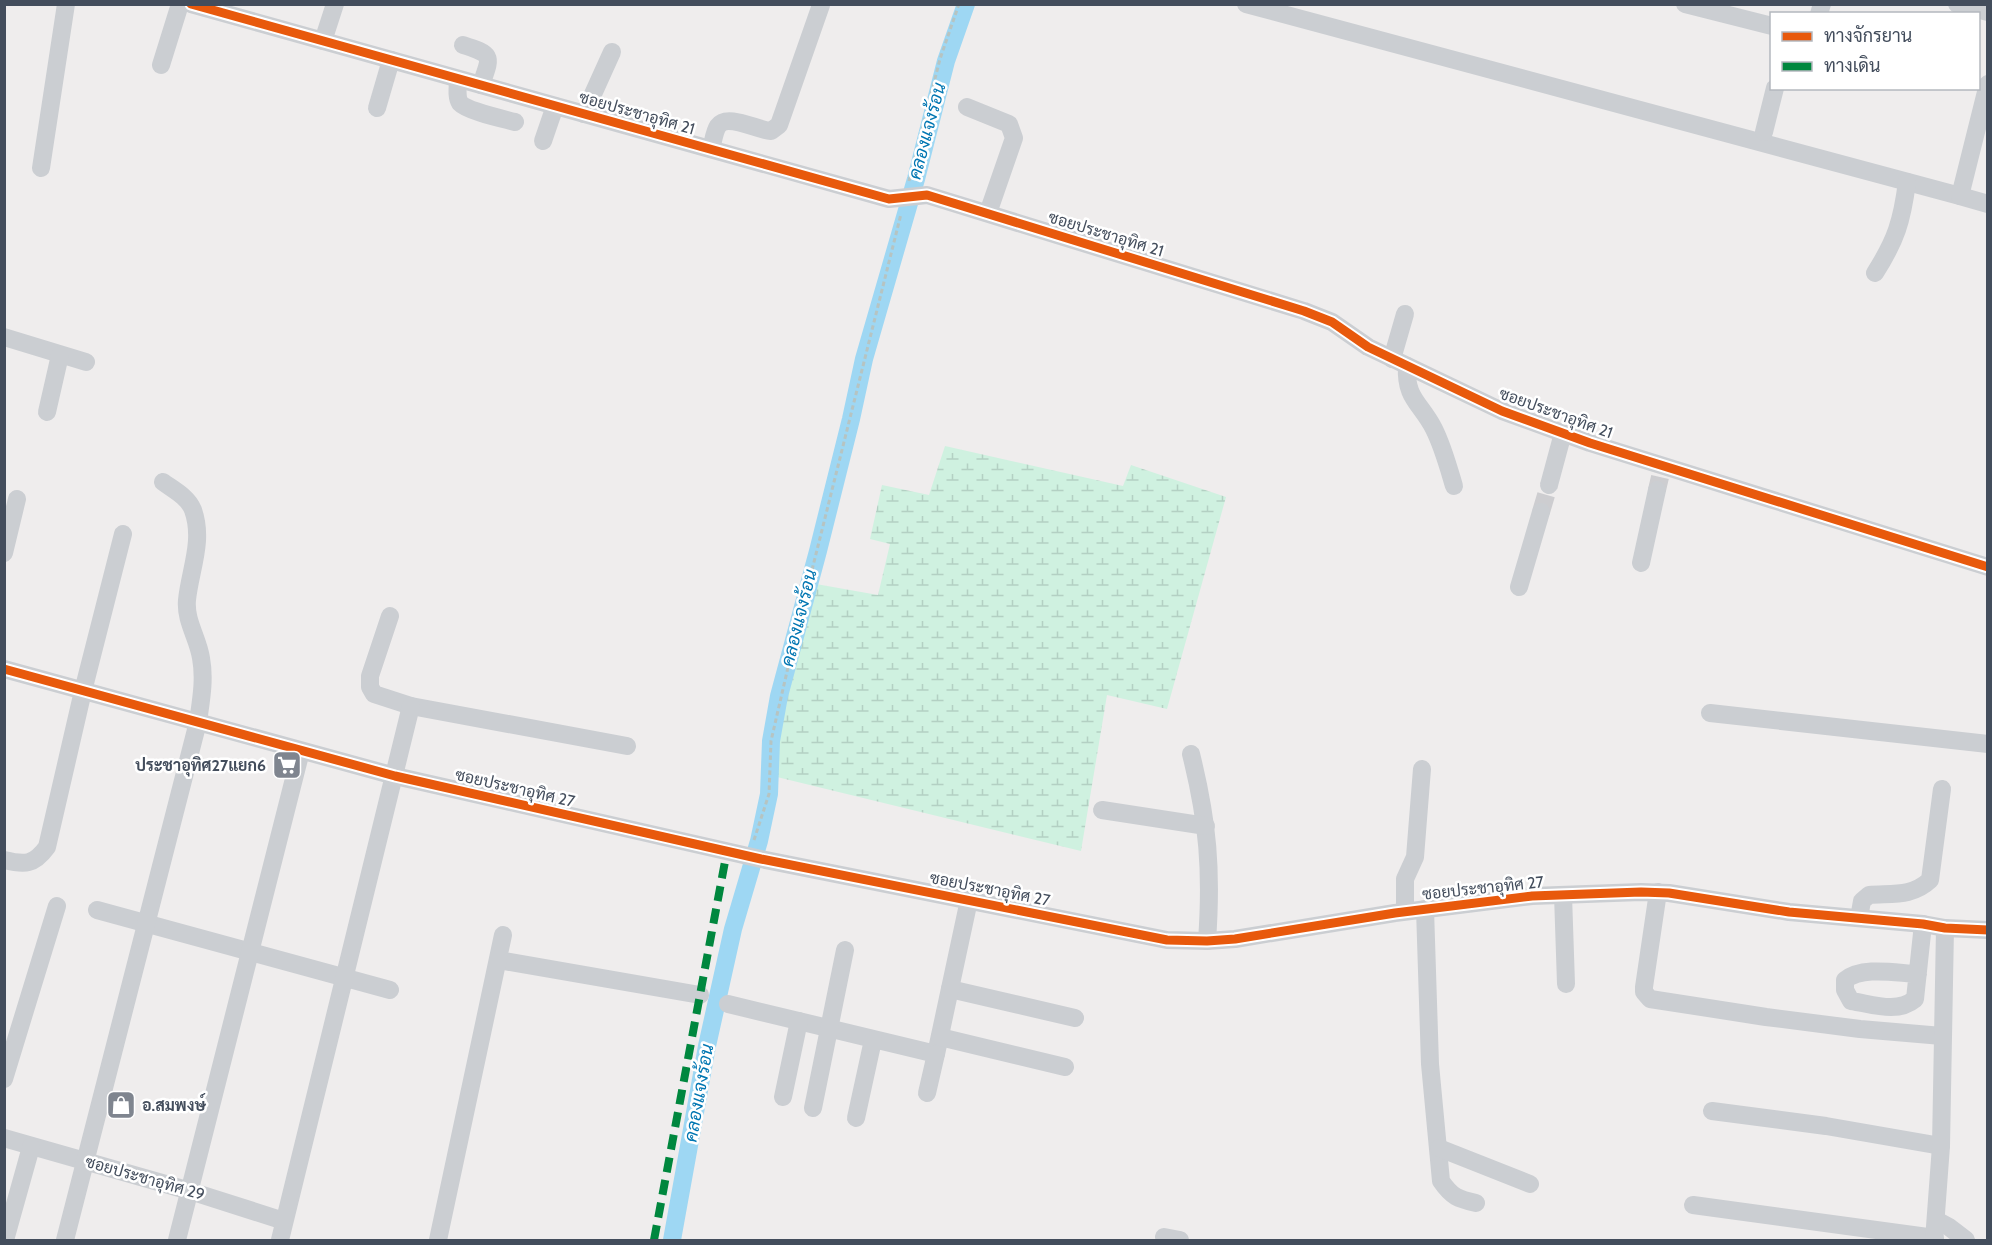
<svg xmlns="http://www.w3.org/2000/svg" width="1992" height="1245" font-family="Cabin,Sarabun,sans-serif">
<defs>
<pattern id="wetland-marsh" width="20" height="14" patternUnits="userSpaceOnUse" patternTransform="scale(1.5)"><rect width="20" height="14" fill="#cff1e0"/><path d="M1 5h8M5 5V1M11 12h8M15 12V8" fill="none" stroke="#b3d0c3"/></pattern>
</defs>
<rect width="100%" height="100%" fill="#efeded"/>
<polygon fill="url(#wetland-marsh)" points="945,446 1123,486 1131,465 1226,497 1167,709 1107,695 1081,851 777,777 773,763 778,719 816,584 878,595 890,544 870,539 882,485 929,495"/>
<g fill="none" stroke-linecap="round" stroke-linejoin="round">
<polyline stroke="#9ed7f3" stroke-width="18" points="672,1240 707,1046 733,929 759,841 769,794 771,741 779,696 818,551 851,419 864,359 916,179 946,61 966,4"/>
<g stroke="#cdcdd0" stroke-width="18" stroke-dasharray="18 9" stroke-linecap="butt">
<polyline points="1657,490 1660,477"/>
<polyline points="1541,512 1549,485"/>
</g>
<g stroke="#b6c4c2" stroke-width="3" stroke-dasharray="4.5 3" stroke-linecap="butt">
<polyline points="909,181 940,59 959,4"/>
<polyline points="754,840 769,794 771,741 792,650 901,214"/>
</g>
<g stroke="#cbced2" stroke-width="18">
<polyline points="191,4 889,199 927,195 1304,311 1332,322 1368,347 1502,411 1590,443 1988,567"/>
<polyline points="1246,4 1960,196"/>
<polyline points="1685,4 1772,26"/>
<polyline points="1957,4 1988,12"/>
<polyline points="1819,14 1822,4"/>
<polyline points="323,41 335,4"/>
<path d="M463 45C494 55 491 56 481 85"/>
<polyline points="161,65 180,4"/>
<path d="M458 79C458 86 456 97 460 103 467 111 504 119 515 122"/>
<polyline points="1988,84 1960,196 1988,204"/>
<polyline points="967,107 1009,124 1014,138 988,213"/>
<polyline points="377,108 391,60"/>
<polyline points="584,114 612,52"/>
<polyline points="1764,132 1775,88"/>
<polyline points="543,141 555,106"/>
<path d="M711 149C713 143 714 132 718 126 727 113 757 130 771 131L779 125 821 5"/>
<polyline points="41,168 66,4"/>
<path d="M1875 273C1896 240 1902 221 1907 182"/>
<polyline points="4,337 86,362"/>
<polyline points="1392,359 1405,314"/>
<path d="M1407 366C1405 399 1421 403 1434 429 1443 447 1448 466 1454 486"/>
<polyline points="47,412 60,355"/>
<polyline points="1549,485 1563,433"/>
<polyline points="4,553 17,499"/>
<polyline points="1641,563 1657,490"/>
<polyline points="1519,587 1541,512"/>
<polyline points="390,616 370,676 370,687 374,694 411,706 627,746"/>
<polyline points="4,669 395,776 761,859 1167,940 1207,941 1235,939 1395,913 1532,896 1641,892 1669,893 1789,912 1923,924 1945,928 1988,930"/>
<polyline points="1710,713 1988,744"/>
<path d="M1191 754C1208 822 1212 871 1207 941"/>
<polyline points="1102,810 1206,826"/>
<path d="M4 860C25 865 34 865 47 847L83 691 123 534"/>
<polyline points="1658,892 1644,987 1644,992 1650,999 1766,1017 1860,1029 1942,1036"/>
<polyline points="1563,895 1566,984"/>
<path d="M1425 909 1430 1064 1441 1181C1452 1197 1458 1199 1476 1203"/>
<polyline points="97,910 390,990"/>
<polyline points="1405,911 1405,879 1415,857 1422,769"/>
<path d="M1859 918 1862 901 1869 895C1892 893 1912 897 1930 880L1942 789"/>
<polyline points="498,960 700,995"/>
<path d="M1918 974C1895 973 1863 966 1845 980V990L1851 1001C1872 1004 1897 1014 1915 999L1923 924"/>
<polyline points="950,989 1075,1018"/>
<polyline points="728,1004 936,1054 969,900"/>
<polyline points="940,1037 1065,1067"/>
<polyline points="4,1079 57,906"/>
<polyline points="927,1093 936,1054"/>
<polyline points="783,1097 799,1021"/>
<polyline points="813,1108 845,950"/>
<polyline points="1712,1111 1826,1126 1941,1146"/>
<polyline points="856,1118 873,1040"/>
<polyline points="4,1138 190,1191 284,1221"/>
<polyline points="1439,1148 1530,1184"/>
<polyline points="1693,1205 1935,1238"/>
<polyline points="1936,1220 1949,1227 1966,1240"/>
<polyline points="1164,1237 1180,1240"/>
<polyline points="5,1240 31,1147"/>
<path d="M65 1240 198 722C201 700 205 680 201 658 198 638 185 621 187 600 190 570 204 541 193 510 188 497 174 490 163 482"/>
<polyline points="177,1240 301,751"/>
<polyline points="280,1240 411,706"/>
<polyline points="438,1240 503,935"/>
<polyline points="1934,1240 1941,1146 1945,928"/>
</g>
<polyline stroke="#00873e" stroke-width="8" stroke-dasharray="15 8" stroke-linecap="butt" points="654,1240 727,851"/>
<g stroke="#fff" stroke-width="13">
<g id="cycleway">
<polyline points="191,4 889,199 927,195 1304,311 1332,322 1368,347 1502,411 1590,443 1988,567"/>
<polyline points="4,669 395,776 761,859 1167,940 1207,941 1235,939 1395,913 1532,896 1641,892 1669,893 1789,912 1923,924 1945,928 1988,930"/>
</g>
</g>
<use href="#cycleway" stroke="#e8590c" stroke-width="9"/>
</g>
<defs>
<g id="supermarket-square" transform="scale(1.5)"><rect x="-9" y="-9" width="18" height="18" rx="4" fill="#7f858f" stroke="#fff"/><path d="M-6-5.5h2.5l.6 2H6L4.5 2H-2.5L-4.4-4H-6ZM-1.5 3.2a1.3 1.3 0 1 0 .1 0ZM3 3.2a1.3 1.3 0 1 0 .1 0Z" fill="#fff"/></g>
<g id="shop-square" transform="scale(1.5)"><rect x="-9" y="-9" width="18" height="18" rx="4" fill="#7f858f" stroke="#fff"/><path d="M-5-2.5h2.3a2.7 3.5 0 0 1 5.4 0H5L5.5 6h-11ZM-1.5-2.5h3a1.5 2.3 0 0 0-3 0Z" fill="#fff"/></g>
</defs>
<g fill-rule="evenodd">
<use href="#supermarket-square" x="287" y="765"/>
<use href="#shop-square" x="121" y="1105"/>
</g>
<g text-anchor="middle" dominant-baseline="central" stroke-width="5" stroke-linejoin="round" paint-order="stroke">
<g font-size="16" fill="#434d5c" stroke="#fff">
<text transform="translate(637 113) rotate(16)">ซอยประชาอุทิศ 21</text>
<text transform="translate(1106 234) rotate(17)">ซอยประชาอุทิศ 21</text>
<text transform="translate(1556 413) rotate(20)">ซอยประชาอุทิศ 21</text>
<text transform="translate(515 788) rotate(13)">ซอยประชาอุทิศ 27</text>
<text transform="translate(1483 888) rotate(-6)">ซอยประชาอุทิศ 27</text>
<text transform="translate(990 889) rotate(11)">ซอยประชาอุทิศ 27</text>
<text transform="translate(145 1178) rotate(16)">ซอยประชาอุทิศ 29</text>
</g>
<g font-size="16" font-weight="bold" fill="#434d5c" stroke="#fff" text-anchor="end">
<text x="266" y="765">ประชาอุทิศ27แยก6</text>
<text x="142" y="1105" text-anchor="start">อ.สมพงษ์</text>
</g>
<g font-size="18" font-style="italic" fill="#0076b2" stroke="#fff">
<text transform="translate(927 131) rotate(-75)">คลองแจงร้อน</text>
<text transform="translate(799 618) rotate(-76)">คลองแจงร้อน</text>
<text transform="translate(699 1093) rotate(-80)">คลองแจงร้อน</text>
</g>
</g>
<rect width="1992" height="1245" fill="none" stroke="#434d5c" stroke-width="12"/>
<rect x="1770" y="12" width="210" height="78" fill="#ffffff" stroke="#b4b8be" stroke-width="1.5"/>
<rect x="1782" y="32" width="30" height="9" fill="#e8590c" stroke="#b4b8be" stroke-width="1.5"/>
<text x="1824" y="42" font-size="18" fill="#434d5c">ทางจักรยาน</text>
<rect x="1782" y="62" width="30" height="9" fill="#00873e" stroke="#b4b8be" stroke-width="1.5"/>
<text x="1824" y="72" font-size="18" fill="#434d5c">ทางเดิน</text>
</svg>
